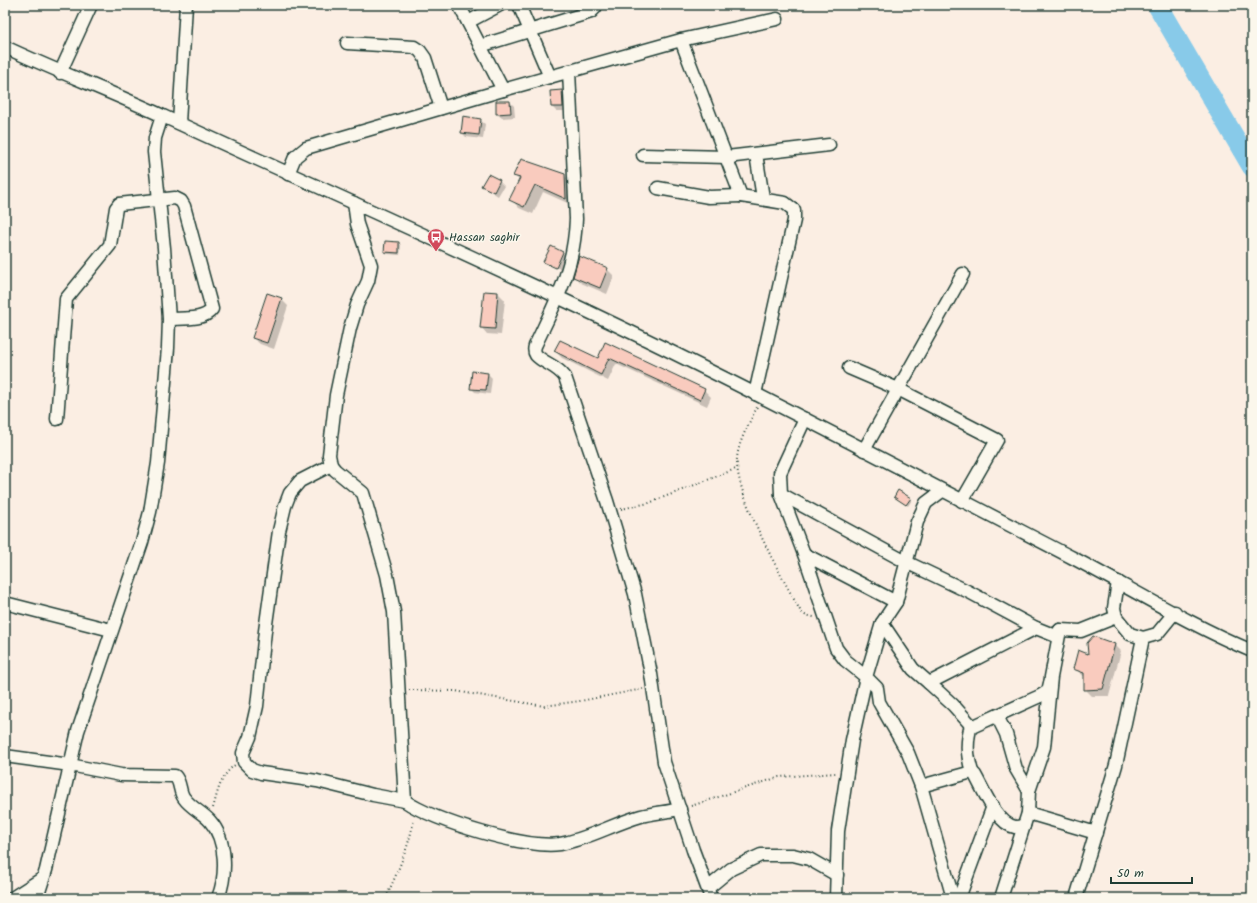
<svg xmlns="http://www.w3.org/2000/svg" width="1257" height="903" font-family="Kalam,sans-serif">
<rect width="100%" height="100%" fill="#fbeee3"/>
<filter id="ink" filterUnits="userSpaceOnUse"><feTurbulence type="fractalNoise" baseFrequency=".025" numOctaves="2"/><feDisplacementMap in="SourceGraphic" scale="8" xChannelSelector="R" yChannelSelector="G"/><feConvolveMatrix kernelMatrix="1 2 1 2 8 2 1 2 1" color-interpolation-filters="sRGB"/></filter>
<g filter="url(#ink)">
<g fill="#0003">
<polygon points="561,91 566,96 567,111 556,111 552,107"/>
<polygon points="510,102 514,106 515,117 502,118 497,114"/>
<polygon points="480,120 485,124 483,139 466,137 462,133"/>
<polygon points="514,175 564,175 573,184 574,206 543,192 533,214 519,208 511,199 520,181"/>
<polygon points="499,181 504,186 498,196 483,186"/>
<polygon points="386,242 399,243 401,245 400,255 387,254 385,252"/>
<polygon points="563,253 567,257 560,271 549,265 560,271 560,269 548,263 548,265 545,262"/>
<polygon points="607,269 614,276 607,294 581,283 574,276"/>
<polygon points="498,293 505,300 501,335 487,334 481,327"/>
<polygon points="281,299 288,306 274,349 260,344 253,338"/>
<polygon points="606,343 704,390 711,397 707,406 616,364 608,381 562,358 555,351 598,359"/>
<polygon points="488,374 492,378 490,394 475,392 471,388"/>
<polygon points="897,498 910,498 912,500 908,506"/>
<polygon points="1115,645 1121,651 1109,696 1092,696 1085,689 1085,677 1075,669 1089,656"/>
</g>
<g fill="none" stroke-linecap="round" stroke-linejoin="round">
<polyline stroke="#88cae9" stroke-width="20" points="1157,5 1252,167"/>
</g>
<g fill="#f9cbbe" stroke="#1f3d34">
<polygon points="562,90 563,107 551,107 550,91"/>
<polygon points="496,101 510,101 511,113 496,114"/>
<polygon points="463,116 481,119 479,135 461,133"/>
<polygon points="521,159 565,174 566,199 535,185 524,207 509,200 520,178 513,176"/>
<polygon points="488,174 500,180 494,192 481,186"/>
<polygon points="385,241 399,242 399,253 384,252"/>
<polygon points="551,246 563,252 556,268 543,262"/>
<polygon points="579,256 608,268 600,288 573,277"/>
<polygon points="484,291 498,292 495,329 480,328"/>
<polygon points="267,293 282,298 267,343 252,338"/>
<polygon points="560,340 598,358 605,342 705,389 700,400 609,358 601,375 554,351"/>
<polygon points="472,371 488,373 486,390 470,389"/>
<polygon points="898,490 911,498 906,505 894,497"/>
<polygon points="1093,636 1115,644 1103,689 1084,690 1084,673 1073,669 1078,650 1088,654 1087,643"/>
</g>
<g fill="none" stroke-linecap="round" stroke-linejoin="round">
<g stroke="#1f3d34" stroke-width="15">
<g id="minor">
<polyline points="459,5 503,90"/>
<polyline points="519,5 550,77"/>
<polyline points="468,22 500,5"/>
<polyline points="681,40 777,19"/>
<polyline points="347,43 414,47 420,51 425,58 441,108"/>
<polyline points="480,46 591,12 595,8 594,5"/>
<path d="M5 47C58 72 112 92 165 117 350 202 537 284 720 376 838 435 955 497 1073 558 1132 589 1190 625 1252 651"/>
<path d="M569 71 576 219C574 270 556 301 535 346 534 349 534 352 536 355 543 363 556 365 565 377L607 501 635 594 651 674 664 762 693 850 711 898"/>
<polyline points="60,73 91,5"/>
<polyline points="179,123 186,5"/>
<polyline points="756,154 763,198"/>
<polyline points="643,155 727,157 829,145"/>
<polyline points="288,174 295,157 306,148 503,90 681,40 741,196 785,203 794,210 794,220 755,394"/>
<polyline points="658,188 709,197 741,196"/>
<path d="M354 203 357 224 371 265 368 281 357 305 350 328 336 395 329 455 331 465 335 470 363 493 387 575 394 612 405 801C433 821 526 849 560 844 588 839 613 824 641 816 653 813 667 812 680 809"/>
<polyline points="849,368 898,389 997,440 962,501"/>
<path d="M57 419 66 299 110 245 116 208 119 204 175 198 181 201 184 206 212 309C204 321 182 318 169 319"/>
<polyline points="805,419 780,473 781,494 804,554 836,648 845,660 866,677 852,740 838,831 836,898"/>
<polyline points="864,450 963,274"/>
<polyline points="331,465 300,481 290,493 285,506 279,531 265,631 257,706 250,737 243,753 244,762 252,770 261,773 317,781 373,795 405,801"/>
<polyline points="942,491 926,503 917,522 896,602 882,623 866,677 877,688 879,702 908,753 921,786 953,898"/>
<polyline points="781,494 906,562 969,592 1036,628 1056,636 1060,630 1081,631 1116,617"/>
<polyline points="804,554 896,602"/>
<polyline points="1118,582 1114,608 1116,617 1130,634 1143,638"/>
<polyline points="5,603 111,630"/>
<polyline points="882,623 913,669 929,683 1036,628"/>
<polyline points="929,683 953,705 971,725 974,726 1040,696 1048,691 1050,683"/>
<polyline points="997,716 1006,734 1016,769 1029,791"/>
<path d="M971 725C966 743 967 755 972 772"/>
<path d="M5 756 70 765 121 775 175 776C181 782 179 792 184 798 191 808 202 812 210 821 227 840 227 875 218 898"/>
<path d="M921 786 972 772 975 775C983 789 997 824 1015 827 1017 827 1021 826 1024 826"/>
<polyline points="1028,813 1096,833"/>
<polyline points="708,888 731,869 761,855 793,855 809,859 837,875"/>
<polyline points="12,898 43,878"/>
<polyline points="37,898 46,870 78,731 142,542 150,512 158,463 168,348 169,319 164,248 154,152 155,138 162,116"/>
<polyline points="959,898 993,806"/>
<polyline points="1001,898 1028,813 1029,791 1044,747 1051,677 1060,630"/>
<polyline points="1076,898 1116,765 1143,638 1157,634 1175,612"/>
</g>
</g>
<g stroke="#1f3d34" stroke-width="2" stroke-dasharray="1 3" stroke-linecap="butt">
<path d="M757 407C749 424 739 440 737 458 734 494 783 579 801 612L805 615 814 617"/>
<polyline points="621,509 649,503 738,468"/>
<polyline points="409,690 455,691 544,706 580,701 643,689"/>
<polyline points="691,806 779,777 836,773"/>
<path d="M213 808C218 791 220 776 235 765"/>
<path d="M386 898C397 872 409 848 414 819"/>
</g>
<use href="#minor" stroke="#fbf7ec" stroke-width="12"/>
</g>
</g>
<defs>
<g id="bus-pin" transform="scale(0.9)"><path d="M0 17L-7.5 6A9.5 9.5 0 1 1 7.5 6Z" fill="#d1495b" stroke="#fbf7ec"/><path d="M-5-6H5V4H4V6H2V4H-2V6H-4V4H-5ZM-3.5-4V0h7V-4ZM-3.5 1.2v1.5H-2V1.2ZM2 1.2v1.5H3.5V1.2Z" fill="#fff"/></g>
</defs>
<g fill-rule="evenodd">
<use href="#bus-pin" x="436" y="237"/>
</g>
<g text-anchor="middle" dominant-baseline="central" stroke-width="3" stroke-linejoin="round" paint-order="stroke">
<g font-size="12" fill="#1f3d34" stroke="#fbf7ec" text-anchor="start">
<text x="449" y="237">Hassan saghir</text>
</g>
</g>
<rect width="1257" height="903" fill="none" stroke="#fbf7ec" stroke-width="20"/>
<rect x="10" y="10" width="1237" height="883" fill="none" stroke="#1f3d34" stroke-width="1.5" filter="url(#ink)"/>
<path d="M1111 877v6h81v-6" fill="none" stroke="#1f3d34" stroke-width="2"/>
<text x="1117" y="877" font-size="12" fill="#1f3d34" stroke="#fbf7ec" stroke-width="3" paint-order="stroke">50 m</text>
</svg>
